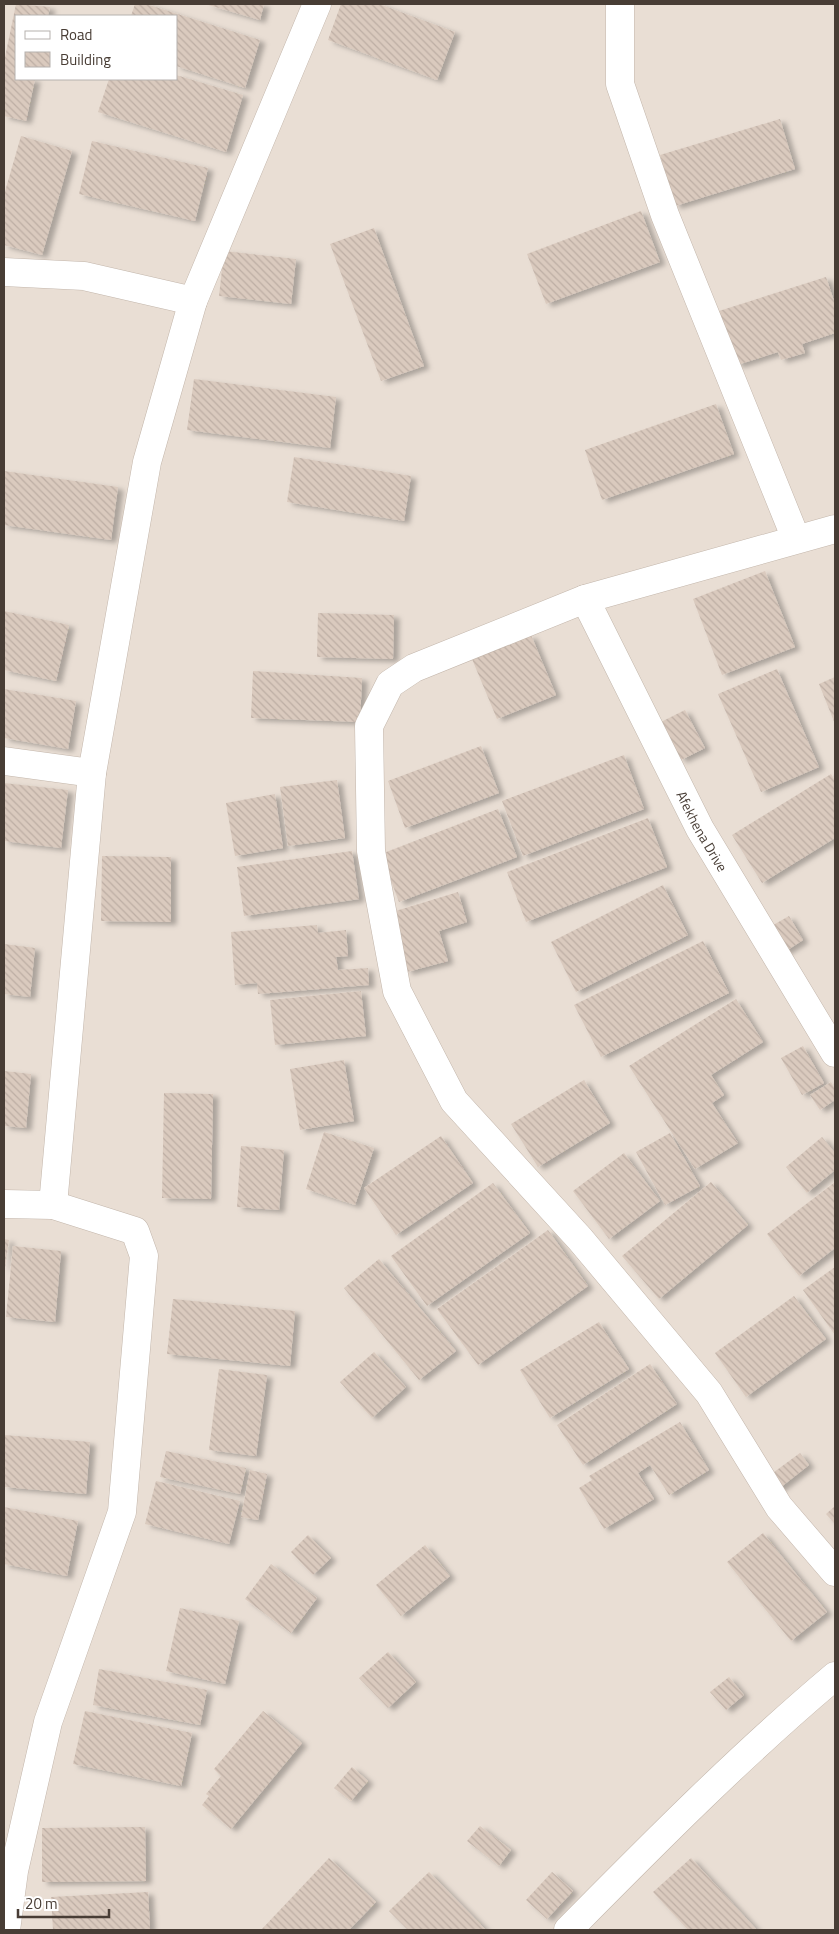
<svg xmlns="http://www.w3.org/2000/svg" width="839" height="1934" font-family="'Titillium Web',sans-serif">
<defs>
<pattern id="building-back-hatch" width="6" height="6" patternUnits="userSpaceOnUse" patternTransform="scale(1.25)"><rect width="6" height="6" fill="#dacabe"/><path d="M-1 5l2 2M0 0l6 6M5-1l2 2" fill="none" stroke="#bdaea4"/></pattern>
<filter id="shadow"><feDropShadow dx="5.5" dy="3" stdDeviation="2.5" flood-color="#0004"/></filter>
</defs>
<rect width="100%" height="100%" fill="#f4eee6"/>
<path fill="#e9ded4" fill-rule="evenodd" d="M4 4H835V1930H4ZM16 16H176V79H16Z"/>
<g fill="url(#building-back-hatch)" filter="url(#shadow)">
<polygon points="16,4 50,7 48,16 16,16 16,79 35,79 26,121 4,116 4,62"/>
<polygon points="135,4 146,4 260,40 245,88 176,66 176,16 131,16"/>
<polygon points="205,4 264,4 260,20"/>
<polygon points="341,4 379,4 455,32 437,80 328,40"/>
<polygon points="176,75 243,95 226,152 98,112 109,79 176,79"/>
<polygon points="780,119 795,169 675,206 660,155"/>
<polygon points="21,136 72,151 42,255 4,245 4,195"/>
<polygon points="92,141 208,168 195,221 79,194"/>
<polygon points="641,211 660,262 546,304 527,254"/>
<polygon points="374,228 424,366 381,381 330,244"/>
<polygon points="224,251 296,259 291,304 219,296"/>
<polygon points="826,277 835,304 835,333 802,344 805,353 781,360 778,352 737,365 719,311"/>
<polygon points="194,379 336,397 330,448 187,430"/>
<polygon points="716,404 734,454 602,500 585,450"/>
<polygon points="294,457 411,476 404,521 287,502"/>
<polygon points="4,471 118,487 111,540 4,525"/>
<polygon points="765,571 795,647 722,675 693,599"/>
<polygon points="4,611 69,625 56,681 4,670"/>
<polygon points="318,613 394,615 393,659 317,657"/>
<polygon points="531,635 556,695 497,719 472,659"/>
<polygon points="777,669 819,767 761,792 718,694"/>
<polygon points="253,671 362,678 360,722 251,718"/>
<polygon points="835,677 835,724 819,684"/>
<polygon points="4,689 76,701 68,749 4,738"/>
<polygon points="685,710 705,748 681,760 661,722"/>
<polygon points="481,746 499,793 405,828 388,781"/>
<polygon points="624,755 644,809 523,856 502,801"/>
<polygon points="831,774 835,781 835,838 762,883 732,835"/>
<polygon points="337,780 345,838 288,846 280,787"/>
<polygon points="4,783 68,790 61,848 4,841"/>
<polygon points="275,794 283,848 235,856 226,803"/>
<polygon points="498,809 517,857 399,902 381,854"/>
<polygon points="648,818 667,867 526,922 507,872"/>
<polygon points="352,851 359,899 244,916 237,867"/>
<polygon points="102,856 171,857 171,922 101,921"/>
<polygon points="663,885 688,935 576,992 551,942"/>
<polygon points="458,892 467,922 439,931 448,961 407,972 389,913"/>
<polygon points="789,916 803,940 783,953 768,928"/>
<polygon points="317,925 318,933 346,930 348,956 336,957 338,970 368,968 369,985 258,994 257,983 235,985 231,932"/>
<polygon points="703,941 729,993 601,1057 574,1005"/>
<polygon points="4,944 35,948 30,997 4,994"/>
<polygon points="361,991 366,1036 275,1045 270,1000"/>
<polygon points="736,999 763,1042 711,1075 724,1095 712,1103 738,1143 695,1169 629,1066"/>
<polygon points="803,1046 824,1083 802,1095 781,1058"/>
<polygon points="344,1060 354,1121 300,1130 290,1069"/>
<polygon points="4,1071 31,1074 26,1128 4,1126"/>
<polygon points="584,1080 610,1123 538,1167 511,1124"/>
<polygon points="831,1082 835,1089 835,1100 820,1110 810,1095"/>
<polygon points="164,1093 213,1094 211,1199 162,1198"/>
<polygon points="324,1132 374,1148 355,1205 306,1189"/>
<polygon points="670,1133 700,1186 665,1205 636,1152"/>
<polygon points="441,1136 473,1183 396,1235 364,1188"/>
<polygon points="822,1137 835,1153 835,1170 807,1193 786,1167"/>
<polygon points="241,1146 284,1150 279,1210 237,1207"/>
<polygon points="624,1153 660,1201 609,1239 573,1191"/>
<polygon points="711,1182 748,1225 659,1299 622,1256"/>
<polygon points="835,1182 835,1248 799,1276 767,1234"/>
<polygon points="493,1183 530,1233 427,1306 391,1256"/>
<polygon points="548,1230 588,1286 478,1365 437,1309"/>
<polygon points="4,1239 9,1240 5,1268 4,1268"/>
<polygon points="13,1246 61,1251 55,1322 6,1317"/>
<polygon points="379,1259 456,1351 419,1380 344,1288"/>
<polygon points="835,1267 835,1335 803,1290"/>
<polygon points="794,1296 826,1339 746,1397 715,1353"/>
<polygon points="173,1299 295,1311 290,1366 167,1354"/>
<polygon points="599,1322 629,1369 550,1418 520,1370"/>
<polygon points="374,1352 406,1387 372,1418 340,1382"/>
<polygon points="650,1364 677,1404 583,1465 557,1425"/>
<polygon points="219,1369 267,1375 256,1456 209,1450"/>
<polygon points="680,1422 709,1470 669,1495 650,1465 638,1473 654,1499 604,1529 579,1488 592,1480 589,1476"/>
<polygon points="4,1435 90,1442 86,1494 4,1487"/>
<polygon points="166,1451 246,1468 240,1494 160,1477"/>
<polygon points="800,1453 809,1465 776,1491 766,1478"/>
<polygon points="250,1470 267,1474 258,1520 241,1517"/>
<polygon points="156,1481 240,1501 229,1544 145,1524"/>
<polygon points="835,1506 835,1524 826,1514"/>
<polygon points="4,1507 78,1521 67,1576 4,1564"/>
<polygon points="763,1533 827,1612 791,1641 727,1562"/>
<polygon points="308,1535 331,1558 313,1575 291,1552"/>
<polygon points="425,1545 450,1576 401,1616 376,1585"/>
<polygon points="271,1564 317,1598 291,1633 245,1599"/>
<polygon points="180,1608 239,1621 225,1684 166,1671"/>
<polygon points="388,1652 416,1682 388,1708 359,1678"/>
<polygon points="99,1669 207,1690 200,1725 93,1705"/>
<polygon points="729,1677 744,1695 726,1710 710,1692"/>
<polygon points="85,1711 192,1733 181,1786 73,1764"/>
<polygon points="263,1711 302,1743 231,1829 202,1805 209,1796 206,1794 221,1776 214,1769"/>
<polygon points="352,1767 368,1781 351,1801 334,1788"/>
<polygon points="480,1826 511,1850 499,1866 467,1841"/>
<polygon points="145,1827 146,1881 42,1882 42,1828"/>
<polygon points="329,1858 376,1902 349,1930 261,1930"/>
<polygon points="691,1858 757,1930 688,1930 653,1892"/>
<polygon points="429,1872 486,1930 408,1930 389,1911"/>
<polygon points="552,1872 573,1891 547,1919 526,1900"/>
<polygon points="148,1892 150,1930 53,1930 51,1897"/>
</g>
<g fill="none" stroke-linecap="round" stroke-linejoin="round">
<g stroke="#c3b6ab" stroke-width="29">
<g id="street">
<polyline points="620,4 620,84 665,215 796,539"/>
<polyline points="4,272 84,276 193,301"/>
<polyline points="835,529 585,599 414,668 390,684 369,726 371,851 397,991 454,1101 580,1239 709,1393 779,1507 835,1572"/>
<path id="s1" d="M585 599 700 829 835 1053"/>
<polyline points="4,761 92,773"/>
<polyline points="4,1204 53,1205 135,1231 144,1256 122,1512 48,1722 14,1871 6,1930"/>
<polyline points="53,1205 92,773 147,462 193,301 317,4"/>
<path d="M568 1930C654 1843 741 1755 835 1676"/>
</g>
</g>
<use href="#street" stroke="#fff" stroke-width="28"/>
</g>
<g text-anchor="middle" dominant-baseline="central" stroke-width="4" stroke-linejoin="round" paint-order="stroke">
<g font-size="14" fill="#483d35" stroke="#fff">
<text stroke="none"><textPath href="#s1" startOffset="260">Afekhena Drive</textPath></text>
</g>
</g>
<rect width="839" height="1934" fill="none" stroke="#483d35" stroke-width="10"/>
<rect x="15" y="15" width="162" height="65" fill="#ffffff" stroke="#b6b1ae"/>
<rect x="25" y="31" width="25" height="8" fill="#ffffff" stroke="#b6b1ae"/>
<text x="60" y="40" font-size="15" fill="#483d35">Road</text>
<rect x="25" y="52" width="25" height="15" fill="url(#building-back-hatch)" stroke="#b6b1ae"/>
<text x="60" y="65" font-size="15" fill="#483d35">Building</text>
<path d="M18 1909v8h91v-8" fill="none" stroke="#483d35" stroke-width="2.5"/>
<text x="25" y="1909" font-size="15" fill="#483d35" stroke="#ffffff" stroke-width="4" paint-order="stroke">20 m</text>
</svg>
